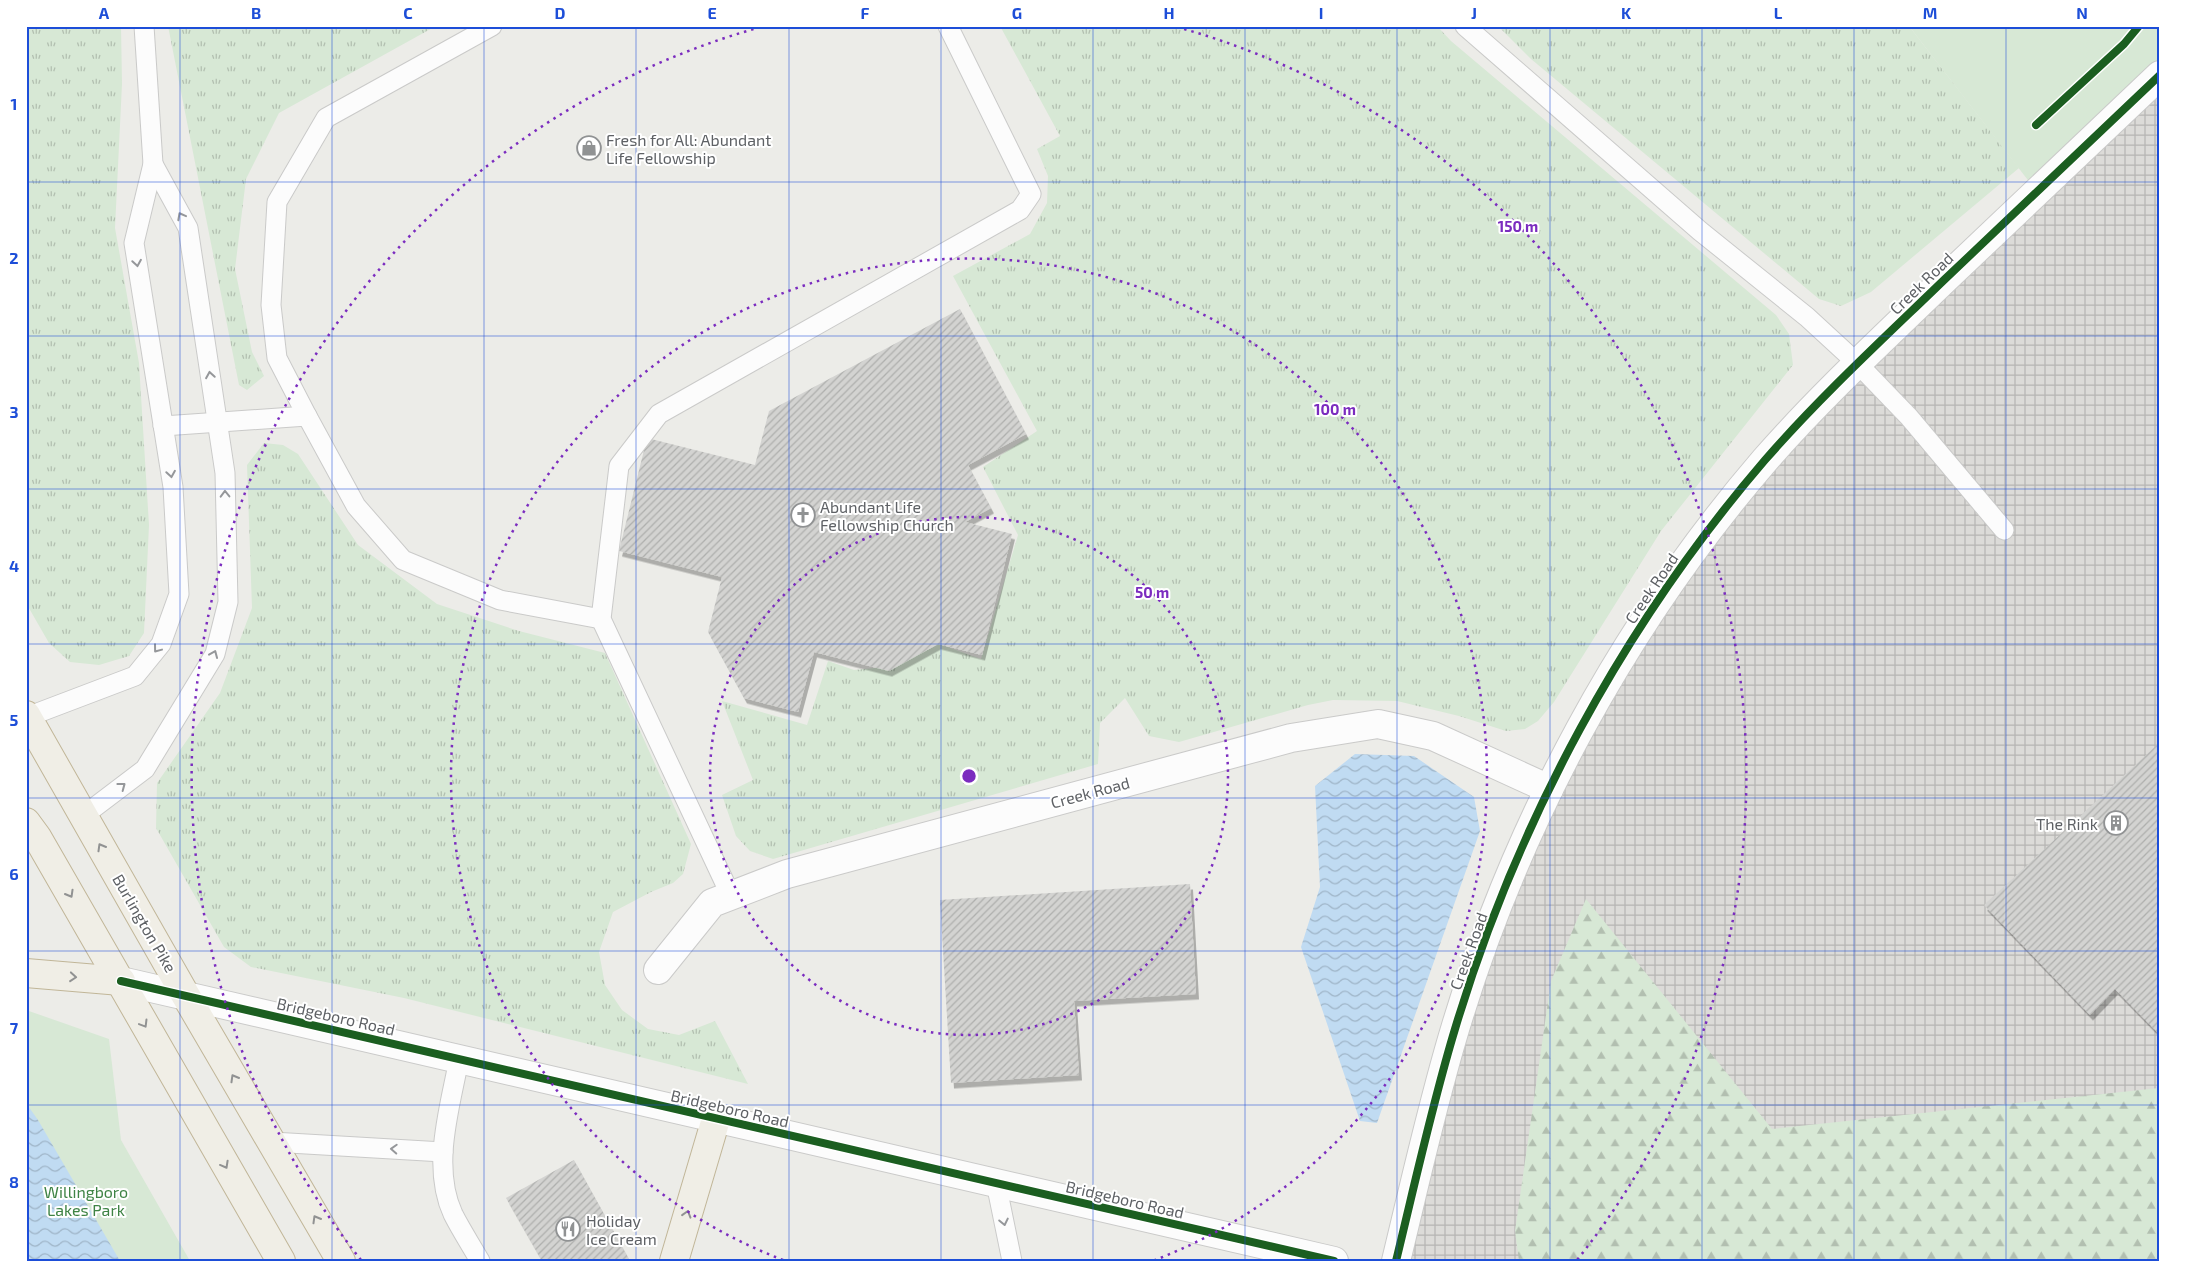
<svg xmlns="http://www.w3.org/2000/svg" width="2186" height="1287" font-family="'Exo 2',sans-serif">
<defs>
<pattern id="industrial-grid" width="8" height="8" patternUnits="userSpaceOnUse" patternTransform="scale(1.25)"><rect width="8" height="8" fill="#dcdbd8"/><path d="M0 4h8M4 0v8" fill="none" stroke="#b6b5b3"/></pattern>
<pattern id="grass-tufts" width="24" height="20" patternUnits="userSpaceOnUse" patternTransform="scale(1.25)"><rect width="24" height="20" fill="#d7e8d5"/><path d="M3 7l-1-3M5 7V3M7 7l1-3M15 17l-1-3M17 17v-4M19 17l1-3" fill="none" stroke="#b2bfb0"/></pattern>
<pattern id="forest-firs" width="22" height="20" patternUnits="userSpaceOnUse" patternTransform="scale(1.25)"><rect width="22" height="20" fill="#d7e8d5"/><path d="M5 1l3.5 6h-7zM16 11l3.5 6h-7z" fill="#b2bfb0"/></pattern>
<pattern id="water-waves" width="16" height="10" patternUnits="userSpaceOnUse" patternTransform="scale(1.25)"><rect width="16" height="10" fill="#c0dbf2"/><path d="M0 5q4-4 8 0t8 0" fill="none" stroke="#9fb5c8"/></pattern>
<pattern id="building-hatch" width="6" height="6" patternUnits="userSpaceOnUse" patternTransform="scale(1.25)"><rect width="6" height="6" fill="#d3d3d1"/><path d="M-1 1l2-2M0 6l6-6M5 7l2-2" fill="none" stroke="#aeafad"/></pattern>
<filter id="shadow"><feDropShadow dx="3" dy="5.5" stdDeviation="0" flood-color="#0004"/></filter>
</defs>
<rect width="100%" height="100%" fill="#ecece8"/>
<polygon fill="url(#industrial-grid)" points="2160,80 2160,1261 1396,1261 1478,962 1596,701 1766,460"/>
<g fill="url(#grass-tufts)">
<polygon points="26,26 121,26 122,84 115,228 139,363 149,525 144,633 129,656 99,665 70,662 49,643 26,603"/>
<polygon points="168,26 436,26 279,113 246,179 235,269 252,352 264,376 247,390 239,385"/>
<polygon points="1000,26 1437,26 1451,41 1776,315 1789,334 1793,365 1661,531 1554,702 1538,721 1525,729 1506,731 1459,716 1397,701 1333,700 1308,705 1179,742 1149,736 1125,698 1100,723 1098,764 773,859 750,851 736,836 722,795 753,780 722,701 807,725 828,661 854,670 895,666 939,644 981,659 1018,535 983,467 1037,431 953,276 1030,234 1047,203 1048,176 1037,149 1060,136"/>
<polygon points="1498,26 1909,26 2019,168 1871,292 1841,306 1819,299 1531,59"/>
<polygon points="264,443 283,445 298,454 358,545 437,604 519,631 605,653 691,844 683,874 673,883 651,892 613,912 599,952 605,985 622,1010 648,1029 679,1035 715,1021 748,1084 404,998 251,967 224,947 156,828 157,783 220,693 252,608 247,465"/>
</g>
<polygon fill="url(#forest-firs)" points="1586,899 1772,1129 2159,1088 2160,1261 1519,1261 1515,1231 1551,981"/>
<g fill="#d7e8d5">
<polygon points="1909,26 2160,26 2160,75 2037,192"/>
<polygon points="26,1010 109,1039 121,1140 190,1261 26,1261"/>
</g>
<g fill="url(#water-waves)">
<polygon points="1355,754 1414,756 1474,797 1480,831 1377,1123 1360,1121 1301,947 1320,887 1315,786"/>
<polygon points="26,1103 38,1120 120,1261 26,1261"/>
</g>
<g fill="url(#building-hatch)" filter="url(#shadow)">
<polygon points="960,309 1026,434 968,465 991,508 965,522 1012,534 982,655 938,644 889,671 814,652 798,712 744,698 708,632 722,577 619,551 647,438 755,465 769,411"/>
<polygon points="2160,742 2160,1035 2115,989 2090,1015 1984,905"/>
<polygon points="1190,884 1196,994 1074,1001 1079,1075 951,1083 940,900"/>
<polygon points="574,1160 630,1261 542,1261 506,1198"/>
</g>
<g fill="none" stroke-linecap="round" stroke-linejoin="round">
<g stroke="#cacac9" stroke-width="21">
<g id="service">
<polyline points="1465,26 1700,231 1807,317 1857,363 1909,417 2004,530"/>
<polyline points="307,416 277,358 271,305 277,202 326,118 492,26"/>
<polyline points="163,426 307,416 356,506 403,560 500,600 601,619"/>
<polyline points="27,717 135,676 161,644 179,594 173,487 134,243 153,164 144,26"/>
<polyline points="83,816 145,769 215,654 228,602 225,473 188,228 153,164"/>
<polyline points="731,896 601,619 619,466 659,414 1020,210 1031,194 948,26"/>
<path d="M459 1059C450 1108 431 1166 453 1214 461 1230 471 1245 480 1261"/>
<polyline points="272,1142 443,1152"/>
<polyline points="996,1183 1012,1261"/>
</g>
</g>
<g stroke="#cacac9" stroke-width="30">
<polyline id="minor" points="658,970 712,903 787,874 1291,738 1378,724 1433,736 1549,789"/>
</g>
<g stroke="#cacac9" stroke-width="30">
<g id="tertiary">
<polyline points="121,981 1334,1261"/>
<path d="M1396 1261C1415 1183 1432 1105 1455 1029 1517 822 1624 624 1765 460 1821 396 1883 339 1944 280 2016 212 2088 144 2160 75"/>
</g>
</g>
<g stroke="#c1b698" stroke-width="30">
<g id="trunk">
<polyline points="26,715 186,996 341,1261"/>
<polyline points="26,822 37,837 281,1261"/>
<polyline points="26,973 121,981"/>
<polyline points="674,1261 716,1119"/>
</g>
</g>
<use href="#service" stroke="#fcfcfc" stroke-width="19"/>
<use href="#minor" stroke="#fcfcfc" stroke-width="28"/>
<use href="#tertiary" stroke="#fcfcfc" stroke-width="28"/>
<use href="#trunk" stroke="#f0eee6" stroke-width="28"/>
<g stroke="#fff" stroke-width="11">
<g id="cycleway">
<polyline points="2036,125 2124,44 2139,26"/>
<polyline points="121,981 1334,1261"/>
<path d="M1396 1261C1415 1183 1432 1105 1455 1029 1517 822 1624 624 1765 460 1821 396 1883 339 1944 280 2016 212 2088 144 2160 75"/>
</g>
</g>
<use href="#cycleway" stroke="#1b5e20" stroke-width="8"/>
</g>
<defs><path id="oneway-chevron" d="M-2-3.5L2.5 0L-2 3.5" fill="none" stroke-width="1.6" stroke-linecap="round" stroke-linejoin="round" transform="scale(1.25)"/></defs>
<g stroke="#95979a">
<use href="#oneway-chevron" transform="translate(181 216) rotate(-118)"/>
<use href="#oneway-chevron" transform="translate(137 263) rotate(81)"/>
<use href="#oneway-chevron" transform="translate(210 375) rotate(-99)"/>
<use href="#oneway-chevron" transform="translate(171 474) rotate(81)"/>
<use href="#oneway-chevron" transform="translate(225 494) rotate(-91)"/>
<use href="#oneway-chevron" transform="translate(157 649) rotate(127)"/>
<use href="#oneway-chevron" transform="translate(214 654) rotate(-67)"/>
<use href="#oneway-chevron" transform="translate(122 786) rotate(-37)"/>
<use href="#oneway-chevron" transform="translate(394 1149) rotate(-177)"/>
<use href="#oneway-chevron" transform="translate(1004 1222) rotate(78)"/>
</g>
<g stroke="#919292">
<use href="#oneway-chevron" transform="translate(101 847) rotate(-120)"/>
<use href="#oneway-chevron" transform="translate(70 894) rotate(60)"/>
<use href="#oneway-chevron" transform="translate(73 977) rotate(5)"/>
<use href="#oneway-chevron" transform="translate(144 1024) rotate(59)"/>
<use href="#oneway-chevron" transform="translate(234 1078) rotate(-120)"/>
<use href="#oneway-chevron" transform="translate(225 1165) rotate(61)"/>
<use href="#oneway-chevron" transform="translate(687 1214) rotate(-73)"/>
<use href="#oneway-chevron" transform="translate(316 1219) rotate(-120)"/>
</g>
<path fill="none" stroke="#1d4ed8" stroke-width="1" stroke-opacity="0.55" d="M180 26V1261M332 26V1261M484 26V1261M636 26V1261M789 26V1261M941 26V1261M1093 26V1261M1245 26V1261M1397 26V1261M1550 26V1261M1702 26V1261M1854 26V1261M2006 26V1261M26 182H2160M26 336H2160M26 489H2160M26 644H2160M26 798H2160M26 951H2160M26 1105H2160"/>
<g fill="none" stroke="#7b2cbf" stroke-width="2.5" stroke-dasharray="2.5 5">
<circle cx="969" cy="776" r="259"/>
<path d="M783 1260A518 518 0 1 1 1155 1260"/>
<path d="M361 1260A777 777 0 0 1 761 27M1177 27A777 777 0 0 1 1577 1260"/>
</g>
<defs>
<g id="shop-ring" transform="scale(1.25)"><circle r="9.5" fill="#fff" stroke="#909293" stroke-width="1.5"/><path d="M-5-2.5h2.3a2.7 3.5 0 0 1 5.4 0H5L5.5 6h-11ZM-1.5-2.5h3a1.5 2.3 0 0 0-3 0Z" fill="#909293"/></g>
<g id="church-ring" transform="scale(1.25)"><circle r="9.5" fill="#fff" stroke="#909293" stroke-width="1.5"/><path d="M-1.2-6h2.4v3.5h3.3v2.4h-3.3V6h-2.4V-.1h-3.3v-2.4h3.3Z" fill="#909293"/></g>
<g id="building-ring" transform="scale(1.25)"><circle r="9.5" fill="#fff" stroke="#909293" stroke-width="1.5"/><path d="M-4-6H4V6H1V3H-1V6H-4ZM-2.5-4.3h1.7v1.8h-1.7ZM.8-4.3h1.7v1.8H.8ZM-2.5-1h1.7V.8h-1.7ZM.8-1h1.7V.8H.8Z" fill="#909293"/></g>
<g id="restaurant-ring" transform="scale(1.25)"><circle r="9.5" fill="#fff" stroke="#909293" stroke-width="1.5"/><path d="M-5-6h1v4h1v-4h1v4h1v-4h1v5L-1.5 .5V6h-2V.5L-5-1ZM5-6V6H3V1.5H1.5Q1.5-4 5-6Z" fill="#909293"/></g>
</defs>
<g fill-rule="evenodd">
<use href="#shop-ring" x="589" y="148"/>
<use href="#church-ring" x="803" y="515"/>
<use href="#building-ring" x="2116" y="823"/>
<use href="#restaurant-ring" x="568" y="1229"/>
</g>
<g text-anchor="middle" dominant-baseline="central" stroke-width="4" stroke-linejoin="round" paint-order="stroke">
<g font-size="16" fill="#5e6165" stroke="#fff" text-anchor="start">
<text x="606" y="139">Fresh for All: Abundant<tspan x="606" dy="18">Life Fellowship</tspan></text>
<text x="820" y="506">Abundant Life<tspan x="820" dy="18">Fellowship Church</tspan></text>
<text x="2098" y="823" text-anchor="end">The Rink</text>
<text x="586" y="1220">Holiday<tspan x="586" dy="18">Ice Cream</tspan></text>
</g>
<g font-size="16" fill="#5e6165" stroke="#fff">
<text transform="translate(1921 283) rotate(-44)">Creek Road</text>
<text transform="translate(1651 588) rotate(-56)">Creek Road</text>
<text transform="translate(1090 792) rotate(-15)">Creek Road</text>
<text transform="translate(145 923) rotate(60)">Burlington Pike</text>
<text transform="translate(1468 951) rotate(-70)">Creek Road</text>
<text transform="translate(336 1016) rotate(13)">Bridgeboro Road</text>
<text transform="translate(730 1108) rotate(13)">Bridgeboro Road</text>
<text transform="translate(1125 1199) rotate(13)">Bridgeboro Road</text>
</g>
<g font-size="16" fill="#3e8344" stroke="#fff">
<text x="86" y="1191">Willingboro<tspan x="86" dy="18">Lakes Park</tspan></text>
</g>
</g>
<circle cx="969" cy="776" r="8" fill="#7b2cbf" stroke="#fff" stroke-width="2.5"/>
<g font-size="15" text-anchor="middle" font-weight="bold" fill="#7b2cbf" stroke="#fff" stroke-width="4" stroke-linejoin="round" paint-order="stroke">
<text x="1518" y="232">150 m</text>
<text x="1335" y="415">100 m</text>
<text x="1152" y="598">50 m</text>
</g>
<rect width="2186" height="1287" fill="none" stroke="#ffffff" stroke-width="55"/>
<rect x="28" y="28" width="2130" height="1232" fill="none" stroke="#1d4ed8" stroke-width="2"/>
<g font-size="16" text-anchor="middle" font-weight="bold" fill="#1d4ed8">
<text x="104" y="19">A</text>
<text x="256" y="19">B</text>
<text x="408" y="19">C</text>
<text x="560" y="19">D</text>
<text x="712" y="19">E</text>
<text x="865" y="19">F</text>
<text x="1017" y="19">G</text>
<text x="1169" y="19">H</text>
<text x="1321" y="19">I</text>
<text x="1474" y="19">J</text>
<text x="1626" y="19">K</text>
<text x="1778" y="19">L</text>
<text x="1930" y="19">M</text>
<text x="2082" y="19">N</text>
<text x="14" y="110">1</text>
<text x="14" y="264">2</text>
<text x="14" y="418">3</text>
<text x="14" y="572">4</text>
<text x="14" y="726">5</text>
<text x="14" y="880">6</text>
<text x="14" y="1034">7</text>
<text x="14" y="1188">8</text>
</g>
</svg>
